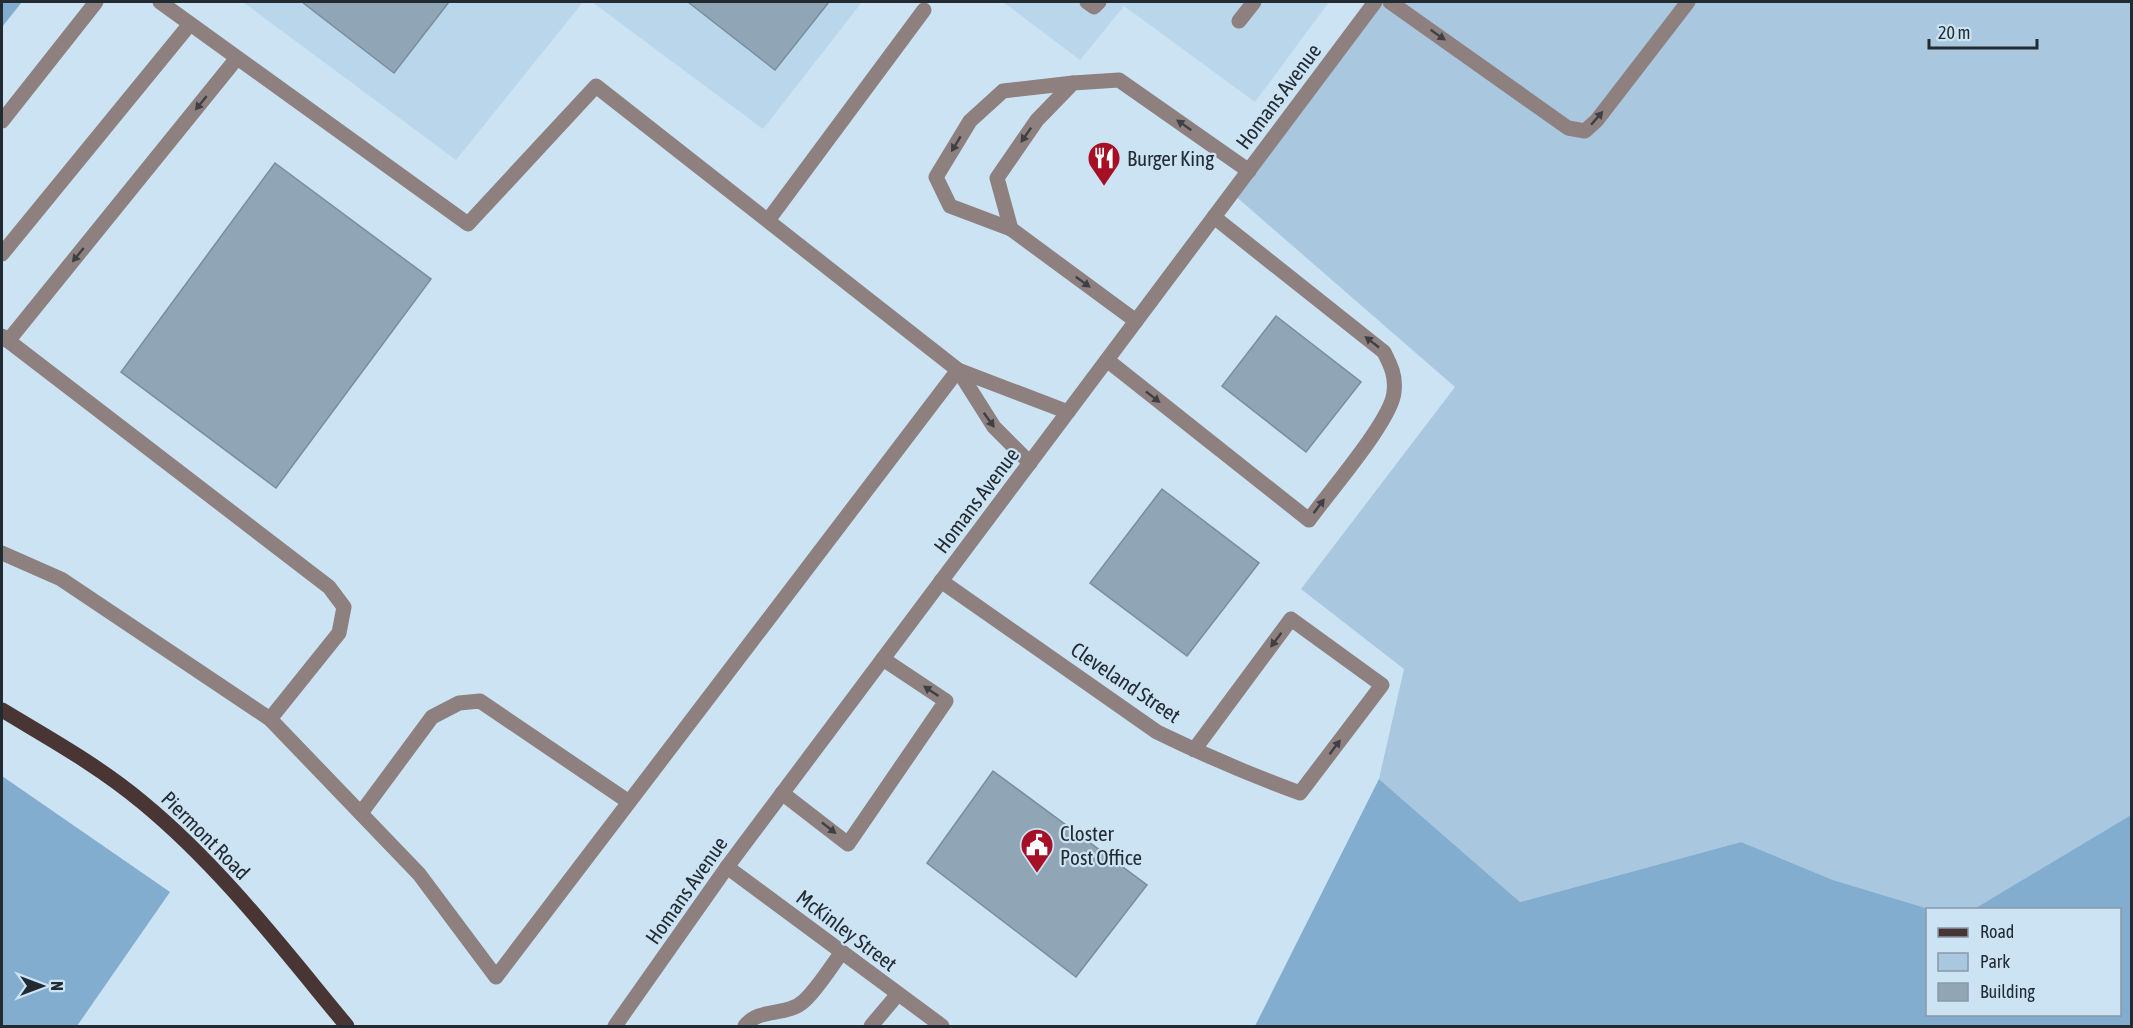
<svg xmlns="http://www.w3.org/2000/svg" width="2133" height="1028" font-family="'Asap Condensed',sans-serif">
<rect width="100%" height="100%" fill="#cce3f4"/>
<g fill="#b9d6eb">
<polygon points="243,2 583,2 456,160"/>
<polygon points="592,2 862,2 763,129"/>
<polygon points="1003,2 1329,2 1255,102 1124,6 1080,60"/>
</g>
<polygon fill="#a9c7de" points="1377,2 2131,2 2131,815 1974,909 1929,909 1833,880 1741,842 1520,902 1379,779 1404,669 1301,589 1455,387 1233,194"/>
<g fill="#82adce">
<polygon points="2,2 22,2 2,27"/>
<polygon points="2,776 170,892 77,1026 2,1026"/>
<polygon points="1379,779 1520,902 1741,842 1833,880 1929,909 1928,1014 2120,1014 2120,910 1974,909 2131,815 2131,1026 1255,1026"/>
</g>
<g fill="#90a5b6" stroke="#798d9e" stroke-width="1.5">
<polygon points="302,2 449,2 394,73"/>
<polygon points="688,2 829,2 775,70"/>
<polygon points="275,163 431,279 276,488 121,372"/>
<polygon points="1276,316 1361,382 1306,452 1222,386"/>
<polygon points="1162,489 1259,563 1187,656 1090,583"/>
<polygon points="993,771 1147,885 1076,977 927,863"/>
</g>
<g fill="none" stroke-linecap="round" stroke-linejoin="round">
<g stroke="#8d807f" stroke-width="15">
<polyline points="1087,2 1094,7 1099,2"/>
<polyline points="1390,2 1568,128 1585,131 1597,120 1688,2"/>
<polyline points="1239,21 1254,2"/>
<polyline points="2,121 96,2"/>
<polyline points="769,219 924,10"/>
<polyline points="1011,229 950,206 936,177 970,121 1003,91 1073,83"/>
<polyline points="2,254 190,24"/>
<polyline points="1136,321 1011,229 997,178 1037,120 1073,83 1119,80 1249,171"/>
<polyline points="2,336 329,587 344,607 339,633 270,719"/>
<polyline points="8,341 237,58"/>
<path d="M1107 360 1309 520C1328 493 1392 420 1394 392 1396 376 1391 366 1384 352L1214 217"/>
<polyline points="958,370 994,427 1030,463"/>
<polyline points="958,370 1068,412"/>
<polyline points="2,553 61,579 270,719 419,874 496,977 958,370 596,86 468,224 160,2"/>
<path d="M941 581 1157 732C1204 755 1251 775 1300 793L1382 685 1291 619 1194 750"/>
<polyline points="782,793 848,844 946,701 883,659"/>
<polyline points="361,813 432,717 459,703 480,701 629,802"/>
<polyline points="727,867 942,1026"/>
<polyline points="615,1026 727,867 1375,2"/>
<path d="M745 1026C759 1007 787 1017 804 1001 818 988 830 968 842 952"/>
<polyline points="871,1026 898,994"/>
</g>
<path stroke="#493534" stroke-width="15" d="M2 710C50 739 99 766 142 802 221 867 283 949 347 1026"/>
</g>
<defs><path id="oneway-solid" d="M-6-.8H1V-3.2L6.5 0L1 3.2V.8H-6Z" transform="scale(1.5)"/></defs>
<g fill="#3e4045">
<use href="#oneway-solid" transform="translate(1438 35) rotate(35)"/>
<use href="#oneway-solid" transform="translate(201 103) rotate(129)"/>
<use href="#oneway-solid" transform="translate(1597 118) rotate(-49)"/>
<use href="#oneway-solid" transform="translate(1184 125) rotate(-145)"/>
<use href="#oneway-solid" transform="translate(1026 135) rotate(125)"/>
<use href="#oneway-solid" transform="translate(956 144) rotate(121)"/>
<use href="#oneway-solid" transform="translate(78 255) rotate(129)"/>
<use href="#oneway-solid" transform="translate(1083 282) rotate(36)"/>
<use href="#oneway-solid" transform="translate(1372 342) rotate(-142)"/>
<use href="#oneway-solid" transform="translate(1153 397) rotate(38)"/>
<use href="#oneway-solid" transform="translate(989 420) rotate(54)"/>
<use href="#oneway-solid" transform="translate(1319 506) rotate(-53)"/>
<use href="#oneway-solid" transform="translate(1276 640) rotate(127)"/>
<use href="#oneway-solid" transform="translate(931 691) rotate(-146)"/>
<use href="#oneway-solid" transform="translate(1335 747) rotate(-53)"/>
<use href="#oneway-solid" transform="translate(829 828) rotate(38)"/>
</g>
<defs>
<g id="restaurant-pin" transform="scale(1.725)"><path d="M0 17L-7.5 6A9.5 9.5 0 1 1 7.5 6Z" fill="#a70f27" stroke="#cce3f4"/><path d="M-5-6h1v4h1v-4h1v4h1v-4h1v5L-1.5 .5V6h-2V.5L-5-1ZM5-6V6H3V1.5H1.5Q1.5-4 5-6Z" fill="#fff"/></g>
<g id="civic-pin" transform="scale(1.725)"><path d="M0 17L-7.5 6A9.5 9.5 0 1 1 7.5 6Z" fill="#a70f27" stroke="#cce3f4"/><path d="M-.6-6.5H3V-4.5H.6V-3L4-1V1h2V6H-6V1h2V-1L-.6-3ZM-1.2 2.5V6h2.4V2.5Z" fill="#fff"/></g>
</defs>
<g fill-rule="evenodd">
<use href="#restaurant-pin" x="1104" y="158"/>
<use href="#civic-pin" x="1037" y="845"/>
</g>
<g text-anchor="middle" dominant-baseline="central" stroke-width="4.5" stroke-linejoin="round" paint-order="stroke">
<g font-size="21" fill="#232b32" stroke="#cce3f4">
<text transform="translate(1278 96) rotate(-53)">Homans Avenue</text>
<text transform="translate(976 500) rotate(-53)">Homans Avenue</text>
<text transform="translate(1126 682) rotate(34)">Cleveland Street</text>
<text transform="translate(206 835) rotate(45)">Piermont Road</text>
<text transform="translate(686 890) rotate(-55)">Homans Avenue</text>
<text transform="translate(847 930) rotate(37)">McKinley Street</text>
</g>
<g font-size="21" fill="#232b32" stroke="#cce3f4" text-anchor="start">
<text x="1127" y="158">Burger King</text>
<text x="1060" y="833">Closter<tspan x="1060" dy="24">Post Office</tspan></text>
</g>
</g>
<rect width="2133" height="1028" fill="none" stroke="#232b32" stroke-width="6"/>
<rect x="1926" y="908" width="195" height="108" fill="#cce3f4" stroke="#8899a6" stroke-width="1.5"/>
<rect x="1938" y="928" width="30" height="9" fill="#493534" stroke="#8899a6" stroke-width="1.5"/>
<text x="1980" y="938" font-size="18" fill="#232b32">Road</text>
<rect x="1938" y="953" width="30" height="18" fill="#a9c7de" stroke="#8899a6" stroke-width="1.5"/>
<text x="1980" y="968" font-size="18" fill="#232b32">Park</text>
<rect x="1938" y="983" width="30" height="18" fill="#90a5b6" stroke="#8899a6" stroke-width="1.5"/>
<text x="1980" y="998" font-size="18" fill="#232b32">Building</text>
<g transform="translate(42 986) rotate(90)" stroke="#cce3f4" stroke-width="4.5" paint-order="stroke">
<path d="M0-4.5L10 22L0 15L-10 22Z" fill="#232b32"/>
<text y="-9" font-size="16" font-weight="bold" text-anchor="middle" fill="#232b32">N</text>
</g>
<path d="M1929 39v9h108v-9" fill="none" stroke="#232b32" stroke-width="3"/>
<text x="1938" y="39" font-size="18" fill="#232b32" stroke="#cce3f4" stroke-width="4.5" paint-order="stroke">20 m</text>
</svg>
